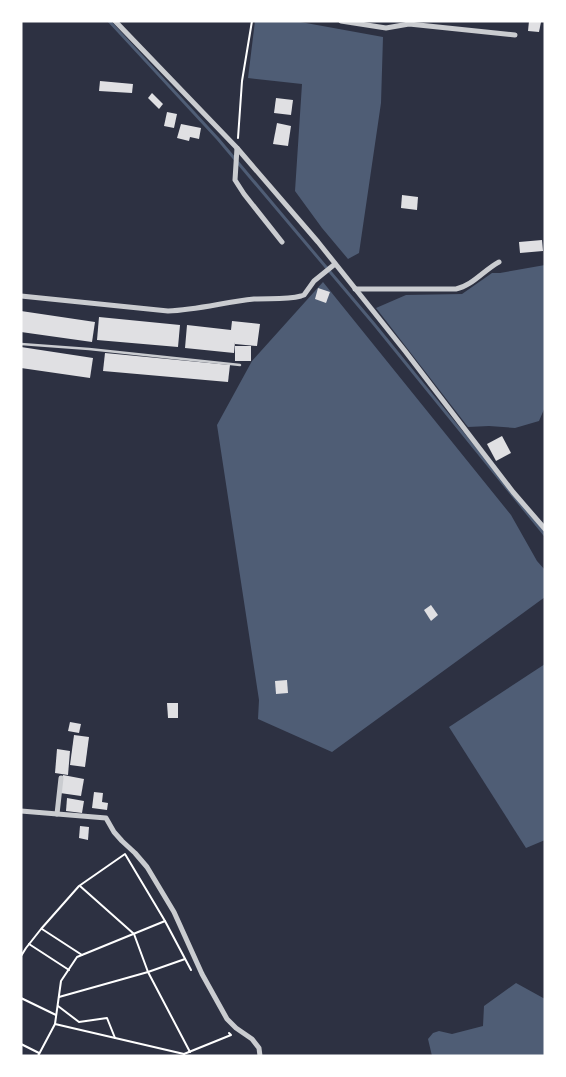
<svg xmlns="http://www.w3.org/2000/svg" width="566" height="1077" font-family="'DejaVu Sans',sans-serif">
<rect width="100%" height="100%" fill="#2d3142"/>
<g fill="#4f5d75">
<polygon points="255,21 295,21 383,37 381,103 359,253 348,259 322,228 295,191 302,84 248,78"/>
<polygon points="545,265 545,407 539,421 515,428 489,426 468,427 376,308 406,295 462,294 492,273 500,273"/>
<polygon points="323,282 511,515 537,561 545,570 545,597 332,752 258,719 259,700 217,425 252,361"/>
<polygon points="545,664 545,840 526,848 449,727"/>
<polygon points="516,983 545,999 545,1056 432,1056 428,1039 433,1033 439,1031 452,1034 483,1026 484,1006"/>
</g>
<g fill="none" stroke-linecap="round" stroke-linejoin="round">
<polyline stroke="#4f5d75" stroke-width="3" points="109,21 218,139 374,324 545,535"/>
</g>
<g fill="#e0e0e3">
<polygon points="529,21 541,22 539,32 528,31"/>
<polygon points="100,81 133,84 132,93 99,91"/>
<polygon points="152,93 163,104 159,109 148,98"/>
<polygon points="276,98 293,100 291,115 274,113"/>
<polygon points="167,112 177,114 174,128 164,126"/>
<polygon points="277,123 291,126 288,146 273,144"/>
<polygon points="181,124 201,128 199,139 190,137 189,141 177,138"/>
<polygon points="402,195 418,197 417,210 401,208"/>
<polygon points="542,240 543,251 520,253 519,242"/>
<polygon points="318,288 330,292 326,303 315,299"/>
<polygon points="21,311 95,322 92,342 21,332"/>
<polygon points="99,317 180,325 178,347 97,340"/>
<polygon points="232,321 260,324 257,346 235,344 235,342 234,353 185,348 187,325 231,330"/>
<rect x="235" y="346" width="16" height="15"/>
<polygon points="21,347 93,358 90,378 21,368"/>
<polygon points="105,353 230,365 228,382 103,371"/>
<polygon points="502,436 511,453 496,461 487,444"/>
<polygon points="431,605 438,615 431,621 424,610"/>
<polygon points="287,680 288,693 276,694 275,681"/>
<polygon points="167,703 178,703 178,718 168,718"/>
<polygon points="70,722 81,724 79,733 68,731"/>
<polygon points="74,735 89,737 85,767 70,765"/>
<polygon points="57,749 70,751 68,775 55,773"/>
<polygon points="63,775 84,779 81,796 60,793"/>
<polygon points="94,792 103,793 102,802 108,803 107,810 92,808"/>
<polygon points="67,798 84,801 82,813 66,811"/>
<polygon points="80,826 89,827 88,840 79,838"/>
</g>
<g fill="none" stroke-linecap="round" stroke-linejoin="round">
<g stroke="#fff" stroke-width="2">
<polyline points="238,138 242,81 252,21"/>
<polyline points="80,886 134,934 148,972 190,1052"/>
<polyline points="42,929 82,955"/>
<polyline points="29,944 69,970"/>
<polyline points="21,956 26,948 41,929 79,886 125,854 165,921"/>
<polyline points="59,997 148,972 185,959"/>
<polyline points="21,998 56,1015"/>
<polyline points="58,1006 79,1022 107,1018 115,1038"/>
<polyline points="55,1024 184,1054"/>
<polyline points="21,1044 39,1053"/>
<polyline points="38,1056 55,1024 61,981 77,957 165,921 191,970"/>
<polyline points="184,1056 184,1054 231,1035 229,1033"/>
</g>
<polyline stroke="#caccd0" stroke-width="2.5" points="21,344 89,349 240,365"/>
<g stroke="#caccd0" stroke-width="5">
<polyline points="115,21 237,148 318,242 405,351 513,492 545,529"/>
<polyline points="341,21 386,28 409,24 515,35"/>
<polyline points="237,148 235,180 244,194 282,242"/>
<path d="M355 289H456C472 286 484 270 499 262"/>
<path d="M21 296 168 311C197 310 225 302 254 299 269 298 286 300 301 296L304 295 314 281 335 264"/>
<polyline points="21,811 106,818 114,832 122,841 135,853 147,867 174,912 202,974 227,1019 236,1028 252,1039 259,1048 260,1056"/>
<polyline points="57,814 61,778"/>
</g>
</g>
<rect width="566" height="1077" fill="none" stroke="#ffffff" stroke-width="45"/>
</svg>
